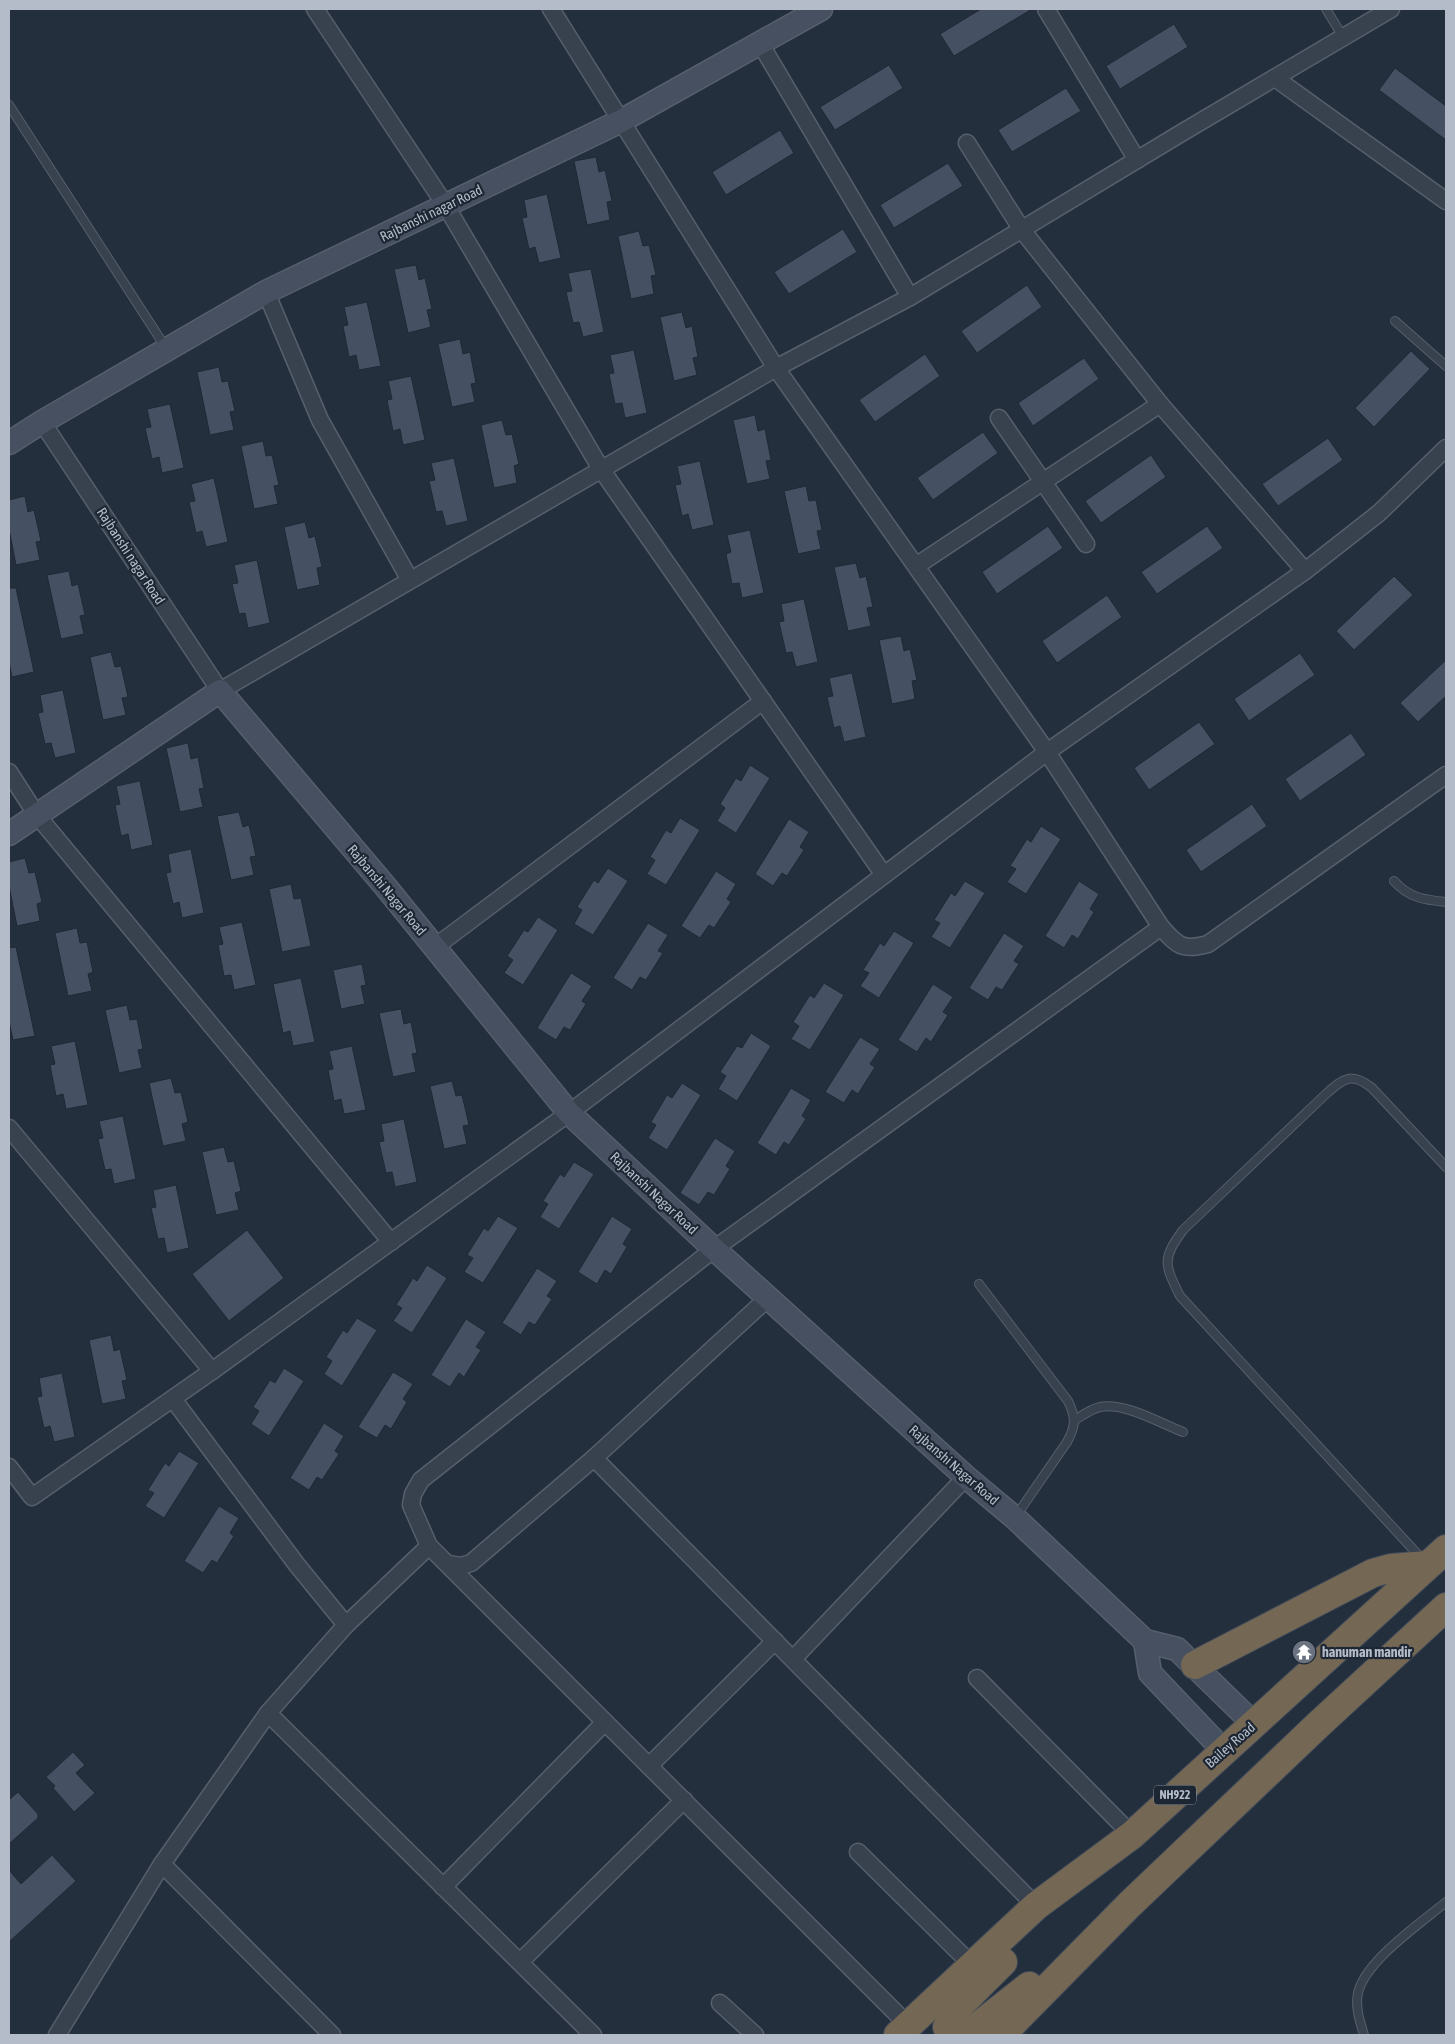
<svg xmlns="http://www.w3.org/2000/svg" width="1455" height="2044" font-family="'Asap Condensed',sans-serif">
<rect width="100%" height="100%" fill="#242f3e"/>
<g fill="#455162" stroke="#1f2835">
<polygon points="981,9 1032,9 954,56 940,34"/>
<polygon points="1174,24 1188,47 1120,89 1106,66"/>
<polygon points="889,65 903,88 835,130 820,107"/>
<polygon points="1395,68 1446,106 1446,140 1379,90"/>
<polygon points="1066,88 1081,111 1012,152 998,130"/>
<polygon points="780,130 794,153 726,195 712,172"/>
<polygon points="596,157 599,172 605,170 612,201 607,202 610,220 587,225 574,161"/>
<polygon points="948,163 963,186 894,228 880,205"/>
<polygon points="547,194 561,258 539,263 535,247 529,249 522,218 527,217 524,200"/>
<polygon points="843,229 857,252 789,294 774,272"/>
<polygon points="639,231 643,246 649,245 656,275 651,276 654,294 631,299 618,236"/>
<polygon points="416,265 419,280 425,278 432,309 427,310 431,327 408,333 394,269"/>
<polygon points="591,269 604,332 583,337 579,322 573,323 566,292 572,291 568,273"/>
<polygon points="1027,285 1042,307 977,353 961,331"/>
<polygon points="367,302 381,366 359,370 356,355 349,357 343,326 348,325 344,307"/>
<polygon points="682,312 686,328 692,326 698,357 693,358 697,375 674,381 660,317"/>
<polygon points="460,339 463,354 470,352 476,383 471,384 475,402 452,407 438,344"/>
<polygon points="634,350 647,413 625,418 622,403 615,404 609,374 614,373 610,355"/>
<polygon points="1411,351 1430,369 1374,427 1355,408"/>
<polygon points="925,354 940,376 875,422 859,400"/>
<polygon points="1084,358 1099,379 1033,426 1018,403"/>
<polygon points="219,367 222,382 228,381 235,411 230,412 234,430 210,435 197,372"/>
<polygon points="411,376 425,440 403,445 400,429 393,431 387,400 392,399 388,381"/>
<polygon points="170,404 184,468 162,473 159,457 152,459 145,428 151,427 147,409"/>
<polygon points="755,415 758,431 765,429 771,460 766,461 770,479 747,484 733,420"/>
<polygon points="502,420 506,435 512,434 519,464 514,466 517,483 494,488 481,425"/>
<polygon points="983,432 998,453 933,500 917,478"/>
<polygon points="1328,438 1343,460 1278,506 1262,484"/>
<polygon points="263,441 266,456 272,455 279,485 274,486 278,504 254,509 241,446"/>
<polygon points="1151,455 1166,477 1101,523 1085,501"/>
<polygon points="454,458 468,521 446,526 442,511 436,512 429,481 435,480 431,463"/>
<polygon points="700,461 714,525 692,530 688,514 682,516 675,485 681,484 677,466"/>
<polygon points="214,478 228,542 206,547 202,531 196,533 189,502 195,501 191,484"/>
<polygon points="806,486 809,501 816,500 822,530 817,531 821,549 798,554 784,491"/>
<polygon points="25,496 28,512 34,510 41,541 36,542 40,560 16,565 9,529 9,500"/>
<polygon points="305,522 309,538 315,536 322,567 317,568 320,585 297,590 284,527"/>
<polygon points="1048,526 1063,548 997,594 982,572"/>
<polygon points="1207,526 1223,548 1157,594 1141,572"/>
<polygon points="750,530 764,593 742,598 739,583 732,584 726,554 731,552 727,535"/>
<polygon points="257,560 270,623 248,628 245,613 239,614 232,584 238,583 234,565"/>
<polygon points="856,563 860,578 866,576 873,607 867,608 871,626 848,631 834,567"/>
<polygon points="69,571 72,586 78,584 85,615 80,616 84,634 61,639 47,575"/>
<polygon points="1394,576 1413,595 1354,650 1336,631"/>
<polygon points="9,588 16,588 34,672 12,677 9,662"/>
<polygon points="1107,595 1122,617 1057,663 1042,641"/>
<polygon points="804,599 818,662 796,667 792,652 786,653 779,622 784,621 781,604"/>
<polygon points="901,636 904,651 910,649 917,680 912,681 915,699 892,704 879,640"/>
<polygon points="111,652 115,667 121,666 128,697 122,698 126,715 103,720 90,657"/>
<polygon points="1300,653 1315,675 1249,721 1234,699"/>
<polygon points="1446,660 1446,696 1418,722 1400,703"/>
<polygon points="852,673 866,737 844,742 840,726 834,728 827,697 833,696 829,678"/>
<polygon points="63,690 76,753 55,758 51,743 45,744 38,713 43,712 40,695"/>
<polygon points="1199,722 1215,744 1149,790 1134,768"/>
<polygon points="1351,733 1366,755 1300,801 1285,779"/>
<polygon points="188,743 191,759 198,757 204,788 199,789 203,807 180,812 166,748"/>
<polygon points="750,765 770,778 736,833 717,821 725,808 720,804 736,778 741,781"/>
<polygon points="140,781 153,845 131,850 128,834 121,836 115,805 120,804 116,786"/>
<polygon points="1252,804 1267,826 1201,872 1186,850"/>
<polygon points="239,812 243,827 249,825 256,856 250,857 254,875 231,880 217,816"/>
<polygon points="680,818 700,830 666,885 647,874 655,860 650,857 666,830 671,833"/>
<polygon points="789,819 809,832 800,847 804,850 787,876 782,873 773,886 755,874"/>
<polygon points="1041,826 1061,839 1026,894 1007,882 1016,869 1010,866 1027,839 1031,842"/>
<polygon points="191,849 204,913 182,918 179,902 173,904 166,873 171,872 168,854"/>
<polygon points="25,858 29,873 35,872 42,902 37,904 40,921 17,926 9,886 9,862"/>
<polygon points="608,868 628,881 593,935 574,924 582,910 577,907 594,880 598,883"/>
<polygon points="716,871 736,884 727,899 731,902 714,928 709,925 700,938 681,926"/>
<polygon points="965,881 985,893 950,948 931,937 940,923 934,920 951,893 955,896"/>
<polygon points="1079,881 1099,894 1090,909 1094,912 1078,939 1072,935 1064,948 1045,936"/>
<polygon points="291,884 294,899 301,898 311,946 282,952 269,889"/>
<polygon points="538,917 558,930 523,985 504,973 513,960 507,956 524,930 528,932"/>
<polygon points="242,922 256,985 234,990 231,975 224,976 218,945 223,944 219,927"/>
<polygon points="648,923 668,935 658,951 663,953 646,980 640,977 632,990 613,978"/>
<polygon points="77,928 80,943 87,942 93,972 88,974 92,991 68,996 55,933"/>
<polygon points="894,931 914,943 879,998 860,986 869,973 863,970 880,943 884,946"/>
<polygon points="1004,933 1024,946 1014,961 1019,964 1002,990 996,987 988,1000 969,988"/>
<polygon points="16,947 35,1036 13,1040 9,1021 9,948"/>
<polygon points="362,964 366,985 361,986 365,1004 341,1009 333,970"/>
<polygon points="571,973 592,986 582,1001 586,1004 570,1030 564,1027 556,1040 537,1028"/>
<polygon points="301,978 315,1042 293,1046 290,1031 283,1033 273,984"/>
<polygon points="824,983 844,995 810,1050 791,1039 799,1026 793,1022 810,995 814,998"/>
<polygon points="933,984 953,997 943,1012 948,1015 931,1042 926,1038 917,1052 898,1040"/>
<polygon points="127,1005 130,1020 137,1019 143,1049 138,1050 142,1068 119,1073 105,1010"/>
<polygon points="401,1009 404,1024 411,1022 417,1053 412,1054 416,1072 393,1077 379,1013"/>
<polygon points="751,1033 771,1046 737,1101 718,1089 726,1076 720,1072 737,1046 742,1048"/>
<polygon points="860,1037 880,1049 870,1064 875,1067 858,1094 852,1090 844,1103 825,1092"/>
<polygon points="75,1041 88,1105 66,1109 63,1094 56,1096 50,1065 55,1064 51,1046"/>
<polygon points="352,1046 366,1110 344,1114 341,1099 334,1101 328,1070 333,1069 329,1051"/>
<polygon points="171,1078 175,1093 181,1092 188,1122 182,1124 186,1141 163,1146 149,1083"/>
<polygon points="452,1081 456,1096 462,1095 469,1125 463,1126 467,1144 444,1149 430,1086"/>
<polygon points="682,1083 701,1095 667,1150 648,1138 656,1125 651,1122 667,1095 672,1098"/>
<polygon points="791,1088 811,1100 802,1116 806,1119 789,1145 784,1142 776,1155 757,1143"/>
<polygon points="123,1116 136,1179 114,1184 111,1169 105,1170 98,1139 103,1138 99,1121"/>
<polygon points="404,1119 417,1182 395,1187 392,1172 386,1173 379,1142 384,1141 381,1124"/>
<polygon points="715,1138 735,1151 726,1166 730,1169 714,1195 708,1192 699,1205 680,1193"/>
<polygon points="224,1147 228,1162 234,1161 241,1191 235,1193 239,1210 216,1215 202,1152"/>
<polygon points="574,1162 594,1174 559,1229 540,1217 548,1204 543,1201 560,1174 564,1177"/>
<polygon points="176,1185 189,1248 167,1253 164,1238 158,1239 151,1208 156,1207 153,1190"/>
<polygon points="498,1216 518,1228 483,1283 464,1272 473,1258 467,1255 484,1228 488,1231"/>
<polygon points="612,1216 632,1229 623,1244 627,1247 611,1274 605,1270 597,1284 578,1272"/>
<polygon points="247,1230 284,1278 229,1321 192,1274"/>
<polygon points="427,1265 447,1278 412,1333 393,1321 402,1308 396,1305 413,1278 417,1281"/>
<polygon points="537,1268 557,1281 547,1296 552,1299 535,1325 529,1322 521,1335 502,1323"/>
<polygon points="357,1318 377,1330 342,1386 324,1374 332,1361 326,1357 343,1330 347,1333"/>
<polygon points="466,1319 486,1332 476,1347 481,1350 464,1377 459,1373 450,1387 431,1375"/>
<polygon points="111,1335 114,1351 120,1349 127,1380 122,1381 126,1399 102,1404 89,1340"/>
<polygon points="284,1368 304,1381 269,1436 251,1424 259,1411 253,1407 270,1380 275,1383"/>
<polygon points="393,1372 413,1384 403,1399 407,1402 391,1429 385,1425 377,1438 358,1427"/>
<polygon points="62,1373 75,1437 54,1442 50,1426 44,1428 37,1397 42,1396 39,1378"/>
<polygon points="324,1423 344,1436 335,1451 339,1454 322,1480 317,1477 309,1490 290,1478"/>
<polygon points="179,1451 199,1463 164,1518 145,1506 154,1493 148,1490 165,1463 169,1466"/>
<polygon points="219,1506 239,1518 230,1533 234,1536 217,1563 212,1560 203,1573 184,1561"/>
<polygon points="73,1752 85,1765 76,1773 95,1793 74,1812 53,1788 55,1786 46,1777"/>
<polygon points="18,1792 38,1814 38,1818 9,1844 9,1800"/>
<polygon points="52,1855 76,1881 9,1942 9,1870 21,1884"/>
</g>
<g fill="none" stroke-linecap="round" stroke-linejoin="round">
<g stroke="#565f6c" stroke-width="10">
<g id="lane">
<polyline points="1326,9 1343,37"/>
<polyline points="9,105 166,348"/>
<polyline points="1395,321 1446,366"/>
<path d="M1394 881C1409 898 1425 900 1446 902"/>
<path d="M979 1284 1068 1401C1076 1417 1076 1426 1067 1442L1016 1516"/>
<path d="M1075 1420C1083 1415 1091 1409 1100 1407 1124 1402 1160 1423 1183 1432"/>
<path d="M1421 1558 1180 1296C1164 1264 1162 1259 1183 1230L1327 1093C1344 1078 1352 1072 1372 1088L1446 1167"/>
<path d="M1364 2035C1360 2022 1355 2007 1358 1993 1365 1961 1421 1923 1446 1902"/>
</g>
</g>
<g stroke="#565f6c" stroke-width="19">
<g id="street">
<polyline points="315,9 446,206 601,469 884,875"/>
<polyline points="551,9 776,368 1047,752 1161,927"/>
<polyline points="1046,9 1137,160"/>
<polyline points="760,43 910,297"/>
<polyline points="1275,78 1446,201"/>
<polyline points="967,143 1022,230 1160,404 1305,571"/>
<polyline points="266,292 320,420 410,580"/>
<polyline points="999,418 1086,544"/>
<polyline points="42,422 220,691 776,368 910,297 1183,132 1391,9"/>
<polyline points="916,566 1160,404"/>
<polyline points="9,772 36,814 391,1242"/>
<polyline points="435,947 763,701"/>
<polyline points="9,1128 212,1371 569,1113 1047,752 1305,571 1379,513 1446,448"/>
<polyline points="173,1399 297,1565 346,1625"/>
<polyline points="594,1458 1036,1906"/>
<polyline points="9,1467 32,1497 212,1371"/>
<polyline points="449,1564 461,1566 471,1563 594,1458 768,1298"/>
<polyline points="793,1659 966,1477"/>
<polyline points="977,1678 1132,1835"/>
<polyline points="268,1713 593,2035"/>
<polyline points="649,1766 775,1641"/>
<polyline points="858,1852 973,1966"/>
<polyline points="162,1864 332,2035"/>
<polyline points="443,1887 605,1722"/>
<polyline points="520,1962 684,1800"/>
<polyline points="720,2003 755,2035"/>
<path d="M908 2025 429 1546 411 1505 413 1494 421 1480 714 1249 1161 927C1178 946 1182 951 1208 944L1446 775"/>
<polyline points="57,2035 162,1864 268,1713 346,1625 429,1546"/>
</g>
</g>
<g stroke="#565f6c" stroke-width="25">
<g id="secondary">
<polyline points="9,443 42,422 266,292 621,121 821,9"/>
<polyline points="9,834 220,691 385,886 569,1113 714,1249 966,1477 1015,1518 1145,1641 1177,1649 1254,1724"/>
<polyline points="1145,1641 1150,1673 1223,1750"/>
</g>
</g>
<g stroke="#434c59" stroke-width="30">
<g id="highway">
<polyline points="1195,1665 1373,1573 1391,1568 1427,1565"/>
<polyline points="898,2035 1036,1906 1132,1835 1446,1549"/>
<polyline points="951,2035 947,2027 957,2008 1003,1962"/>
<polyline points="967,2035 1029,1986"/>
<polyline points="1001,2035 1129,1905 1319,1724 1446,1607"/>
</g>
</g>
<use href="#lane" stroke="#38414e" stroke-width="8"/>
<use href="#street" stroke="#38414e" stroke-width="16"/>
<use href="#secondary" stroke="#465061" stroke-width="22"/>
<use href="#highway" stroke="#746855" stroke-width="28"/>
</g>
<defs>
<g id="temple-disc" transform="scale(1.25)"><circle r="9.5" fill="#6b7280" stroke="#1d2633"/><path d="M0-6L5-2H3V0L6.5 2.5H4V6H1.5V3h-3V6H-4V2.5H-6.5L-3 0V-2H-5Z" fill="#fff"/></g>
</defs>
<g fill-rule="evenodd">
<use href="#temple-disc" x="1304" y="1652"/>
</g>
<g text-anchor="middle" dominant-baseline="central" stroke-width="4.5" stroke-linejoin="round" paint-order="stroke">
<rect fill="#1d2633" stroke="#878f9c" stroke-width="1" x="1154" y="1785.5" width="42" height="19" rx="4"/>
<g font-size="12" font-weight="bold" fill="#b4bcc9">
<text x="1175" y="1795">NH922</text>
</g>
<g font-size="14" fill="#b4bcc9" stroke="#1d2633">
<text transform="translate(431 213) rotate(-26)">Rajbanshi nagar Road</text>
<text transform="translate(131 556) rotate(57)">Rajbanshi nagar Road</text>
<text transform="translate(387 890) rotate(50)">Rajbanshi Nagar Road</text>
<text transform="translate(654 1193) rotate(43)">Rajbanshi Nagar Road</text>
<text transform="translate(954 1465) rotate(41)">Rajbanshi Nagar Road</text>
<text transform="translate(1230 1745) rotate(-41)">Bailey Road</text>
</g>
<g font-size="14" font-weight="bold" fill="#b4bcc9" stroke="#1d2633" text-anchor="start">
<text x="1322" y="1652">hanuman mandir</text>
</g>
</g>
<rect width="1455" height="2044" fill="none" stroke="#b4bcc9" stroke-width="20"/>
</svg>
